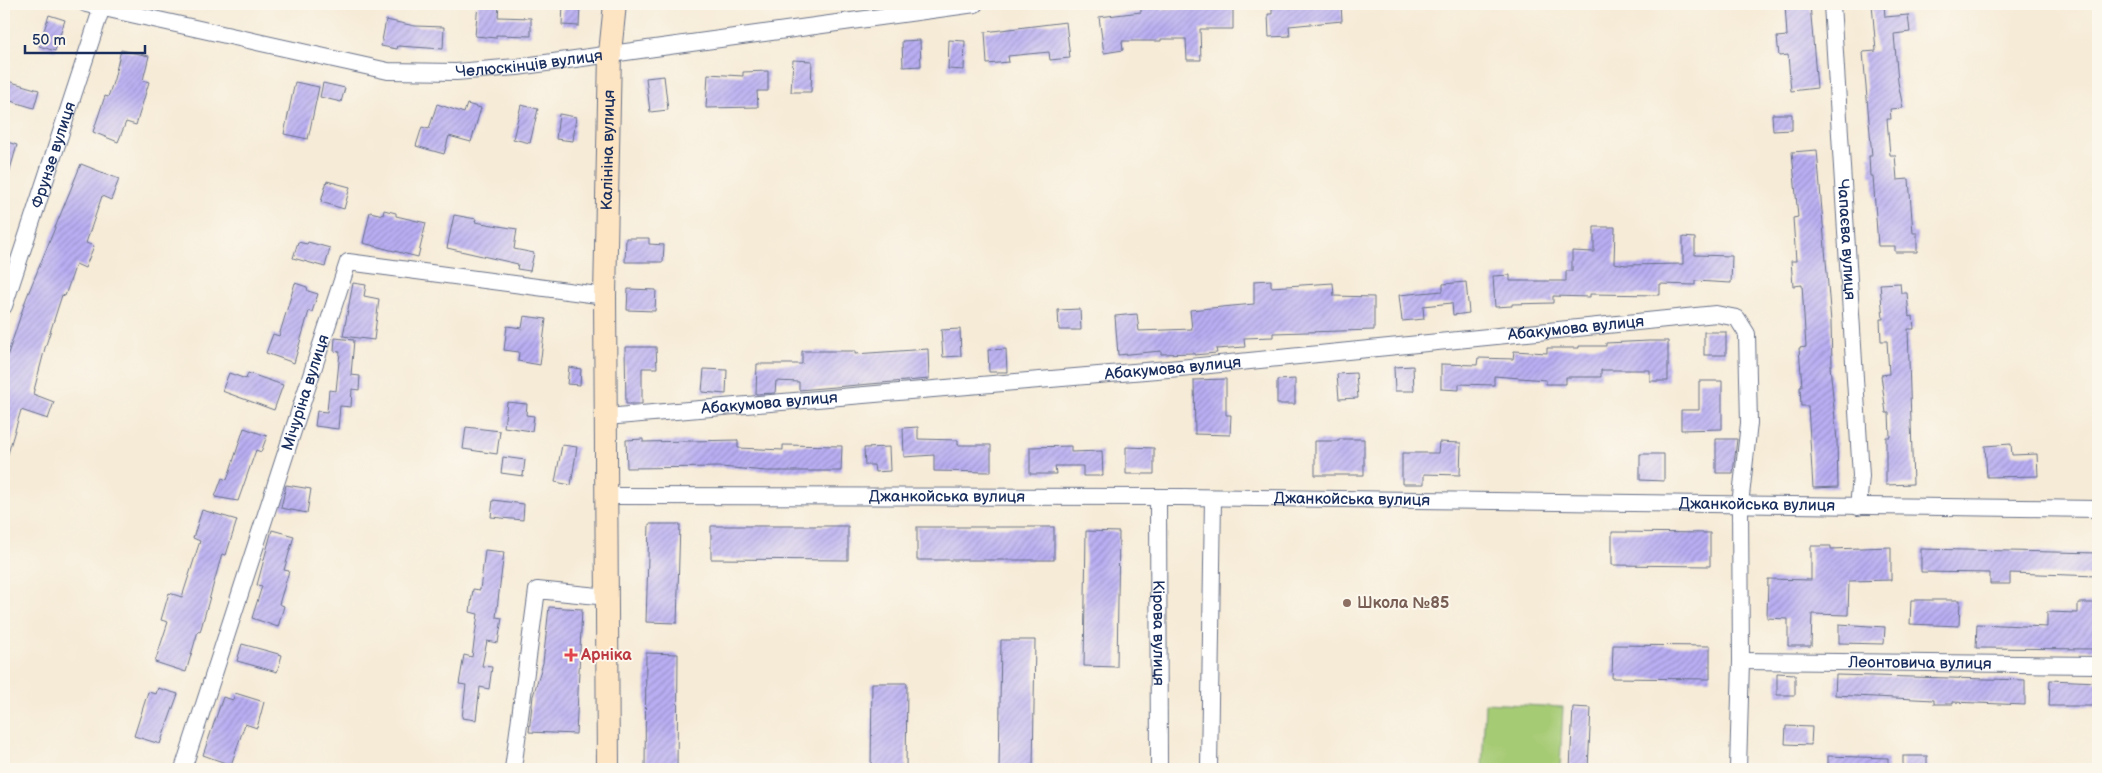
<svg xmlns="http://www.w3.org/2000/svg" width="2102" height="773" font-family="'Balsamiq Sans',sans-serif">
<defs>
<pattern id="building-hatch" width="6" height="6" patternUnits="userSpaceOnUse" patternTransform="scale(1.25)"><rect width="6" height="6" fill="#baaff3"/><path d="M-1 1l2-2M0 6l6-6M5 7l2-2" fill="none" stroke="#968fc8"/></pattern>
</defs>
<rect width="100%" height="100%" fill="#fbf7ec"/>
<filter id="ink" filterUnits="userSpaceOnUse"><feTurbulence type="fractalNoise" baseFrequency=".02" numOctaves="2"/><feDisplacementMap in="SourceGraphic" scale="10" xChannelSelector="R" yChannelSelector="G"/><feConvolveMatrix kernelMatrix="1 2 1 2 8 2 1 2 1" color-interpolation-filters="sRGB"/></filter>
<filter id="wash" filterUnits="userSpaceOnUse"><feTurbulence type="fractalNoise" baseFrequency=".0096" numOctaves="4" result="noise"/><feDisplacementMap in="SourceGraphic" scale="20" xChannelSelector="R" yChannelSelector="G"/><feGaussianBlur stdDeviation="1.12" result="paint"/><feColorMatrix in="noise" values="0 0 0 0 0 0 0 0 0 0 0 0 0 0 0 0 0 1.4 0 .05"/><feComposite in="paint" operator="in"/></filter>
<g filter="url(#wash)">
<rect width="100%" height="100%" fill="#f6ebd7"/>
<polygon fill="#a6cb75" stroke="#607d6a" points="1485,703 1563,707 1560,769 1482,769"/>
<g id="blocks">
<g fill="url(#building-hatch)">
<polygon points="478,4 499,4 498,17 531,18 531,36 496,35 496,38 475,36"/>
<polygon points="563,4 580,4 579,26 562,25"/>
<polygon points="1211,4 1233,4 1233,29 1200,29 1201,60 1187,60 1186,39 1161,39 1161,41 1122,41 1123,50 1104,53 1099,17 1141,12 1141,5 1162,5 1162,9 1211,7"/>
<polygon points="1293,4 1341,4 1342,21 1289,26 1290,36 1269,37 1268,14 1272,14 1272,6"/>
<polygon points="1785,4 1810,4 1817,88 1791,91 1788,55 1779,56 1777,37 1787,36"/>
<polygon points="1872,4 1884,4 1885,17 1908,15 1910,32 1894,34 1898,82 1903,108 1890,109 1891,119 1887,119 1890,155 1895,155 1897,180 1909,179 1913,233 1917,233 1917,252 1895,252 1895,246 1878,246 1873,176 1870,176 1869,156 1872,156 1863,52 1876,51"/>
<polygon points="49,15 65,20 55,51 39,46"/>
<polygon points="386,20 415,26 444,27 443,49 398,46 397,49 381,46"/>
<polygon points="1066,22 1070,58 1050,60 1049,52 1008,56 1009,62 987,64 985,32"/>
<polygon points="920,40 921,66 903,67 902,41"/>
<polygon points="949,40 965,41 964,70 948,69"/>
<polygon points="121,50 149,56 143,80 149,82 136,125 126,122 118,142 93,132 105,96 108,97 114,79"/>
<polygon points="793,60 812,61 811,92 791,92"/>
<polygon points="768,71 768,91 757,91 758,107 706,108 708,74 743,76 743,72"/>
<polygon points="664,76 668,110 650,112 646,78"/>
<polygon points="4,80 39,90 34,108 4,99"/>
<polygon points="295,82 319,87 308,139 284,134"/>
<polygon points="323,83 345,88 341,102 320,97"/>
<polygon points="437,104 464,113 467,104 481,108 471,142 449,136 444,154 416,146 422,127 429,129"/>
<polygon points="521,105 538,109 530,143 513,139"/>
<polygon points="559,114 576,117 573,141 556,139"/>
<polygon points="1772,114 1792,114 1792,130 1773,131"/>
<polygon points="4,141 17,145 7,180 4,179"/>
<polygon points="1817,150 1831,322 1832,365 1830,365 1837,441 1838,487 1813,488 1808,406 1801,406 1800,387 1802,386 1799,348 1806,347 1802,285 1793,286 1791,261 1796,261 1793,218 1798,217 1792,152"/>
<polygon points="81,164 119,179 111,200 102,196 86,243 94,246 85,268 76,264 65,296 62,295 45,348 33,394 54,402 48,419 21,410 7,457 4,457 4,366 26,299"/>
<polygon points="327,181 350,187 344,209 321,202"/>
<polygon points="384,210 396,213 396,216 426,223 418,257 363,243 370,212 383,215"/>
<polygon points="454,215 476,219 475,222 517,229 514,249 534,253 530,271 517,269 518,264 447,248"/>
<polygon points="1594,227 1615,227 1614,263 1626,265 1683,264 1683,237 1695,238 1695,255 1732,256 1731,283 1695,281 1695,285 1660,284 1660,295 1590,294 1590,297 1553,296 1553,303 1512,304 1512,306 1495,307 1493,276 1510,275 1510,281 1566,281 1566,271 1572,271 1572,251 1594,252"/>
<polygon points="626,238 649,238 649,244 664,245 663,262 625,262"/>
<polygon points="298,242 307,244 308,242 330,248 325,267 293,258"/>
<polygon points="1271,280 1271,287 1333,283 1334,296 1374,297 1374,330 1273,333 1273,337 1244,338 1245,347 1216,349 1217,353 1194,355 1194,353 1161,354 1161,351 1118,355 1115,316 1137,314 1139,331 1192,329 1190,310 1254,304 1254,281"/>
<polygon points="1466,282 1469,313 1453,315 1452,303 1423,306 1424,319 1402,321 1399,295 1443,291 1443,284"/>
<polygon points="295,283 307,287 308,291 318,294 312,312 309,311 294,363 266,353 273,334 279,336"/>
<polygon points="353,283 366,285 364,296 379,299 374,340 343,336"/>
<polygon points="1900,283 1901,293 1907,293 1909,317 1913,316 1914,329 1908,329 1913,484 1886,485 1886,437 1890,437 1889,413 1886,413 1881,375 1889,374 1887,341 1881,341 1880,319 1883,319 1880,284"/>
<polygon points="628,289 656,290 655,311 627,310"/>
<polygon points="1080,309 1081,330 1059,330 1058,310"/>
<polygon points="524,316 546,319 540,365 518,361 519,352 504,350 507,326 522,328"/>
<polygon points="960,329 961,356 943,357 941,330"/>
<rect x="1704" y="332" width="22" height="23"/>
<polygon points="335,338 354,340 351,375 360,376 359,390 352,389 351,407 340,406 338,429 315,426 317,411 327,412 329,390 336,391 340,352 334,351"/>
<polygon points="1649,341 1668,341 1668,381 1650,381 1650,370 1601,370 1601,377 1566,377 1566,384 1546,384 1546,380 1494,376 1494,385 1459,384 1459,390 1441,389 1441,364 1477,365 1478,358 1513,359 1514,351 1547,353 1547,348 1579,348 1579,346 1606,346 1606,343"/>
<polygon points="625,347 656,347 657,368 642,368 642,404 626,404"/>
<polygon points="928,349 929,379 799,390 799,382 776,381 775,393 756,394 757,364 802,364 802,351 855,351 855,354"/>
<polygon points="1006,349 1007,372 989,372 988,350"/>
<polygon points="1413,366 1414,391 1395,391 1394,367"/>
<polygon points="569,367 581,369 580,385 567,384"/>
<polygon points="704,369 727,370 726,394 702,392"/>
<polygon points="229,373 246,379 248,373 283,385 274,410 222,391"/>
<polygon points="1356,373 1358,398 1339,399 1337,374"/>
<polygon points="1226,379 1226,415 1231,415 1230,435 1195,434 1194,380"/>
<polygon points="1295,379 1295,404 1277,404 1277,380"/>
<polygon points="1699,381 1722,381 1722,429 1681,430 1681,410 1699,410"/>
<polygon points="507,402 527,404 526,415 534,416 532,431 504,427"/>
<polygon points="466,427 500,431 497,454 463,449"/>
<polygon points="918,427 918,439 958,440 958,445 991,445 991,472 934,471 934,455 904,457 903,428"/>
<polygon points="244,428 267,436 261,452 256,450 238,501 215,497 222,478 227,480"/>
<polygon points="643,439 643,442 738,440 738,448 783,450 783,445 842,446 841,471 766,471 721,467 627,468 626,440"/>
<polygon points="1339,439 1364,439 1364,475 1315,475 1315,441 1339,441"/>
<polygon points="1716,439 1737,439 1733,473 1716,473"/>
<polygon points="1439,442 1461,443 1460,475 1424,474 1424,484 1402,484 1402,453 1438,453"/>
<polygon points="2011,444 2012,455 2037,454 2038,476 1987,477 1985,446"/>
<polygon points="562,445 577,447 571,485 555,482"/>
<polygon points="1071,446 1071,452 1102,451 1103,476 1083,476 1083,466 1055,466 1056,474 1030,474 1030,447"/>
<polygon points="889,447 890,471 875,472 874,465 865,465 864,448"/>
<polygon points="1126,447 1154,448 1154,474 1126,474"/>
<polygon points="1640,454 1664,454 1664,481 1640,480"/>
<polygon points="503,457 525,460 523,476 501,473"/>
<polygon points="286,485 311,489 307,513 281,508"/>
<polygon points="493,500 524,504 523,520 491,517"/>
<polygon points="202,510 237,520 226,555 222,554 200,632 198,631 186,672 155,662 168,622 161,620 169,593 182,597 200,541 193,538"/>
<polygon points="649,524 680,524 677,623 646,622"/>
<polygon points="711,526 848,526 848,560 711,559"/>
<rect x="917" y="527" width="137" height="33"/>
<polygon points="272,530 294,536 284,570 289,571 279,604 284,606 278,627 252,618 262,586 257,585"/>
<polygon points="1086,531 1119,532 1117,667 1084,666"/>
<polygon points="1612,532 1710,533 1710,566 1612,565"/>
<polygon points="1811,546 1831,546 1831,549 1891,547 1891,580 1849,581 1848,615 1812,614 1811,646 1788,646 1788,619 1767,618 1768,579 1811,580"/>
<polygon points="1921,549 2098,553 2098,576 2010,573 2010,584 1990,584 1990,573 1921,572"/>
<polygon points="485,550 504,552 496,617 502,618 498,643 487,641 482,666 492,667 489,689 480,687 476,720 462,718 466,685 459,684 464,655 472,657 478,614 470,612 473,589 480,590"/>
<polygon points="1911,600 1960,600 1959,626 1910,624"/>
<polygon points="2078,603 2098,603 2095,649 1976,648 1977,624 2047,627 2047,612 2078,613"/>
<polygon points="549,607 582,609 576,734 529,732 533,696 543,663"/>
<polygon points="1839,624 1885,627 1884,644 1839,643"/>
<polygon points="1001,640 1035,640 1033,769 999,769"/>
<polygon points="242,644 282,655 277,672 237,661"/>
<polygon points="1613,645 1710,646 1710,679 1612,678"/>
<polygon points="646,653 678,654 677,769 645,769"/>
<polygon points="1777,673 1795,674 1795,695 1777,695"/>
<polygon points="1836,675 2025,680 2025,705 1953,702 1953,704 1934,704 1934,700 1835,695"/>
<polygon points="2050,680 2098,682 2098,706 2049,706"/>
<polygon points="872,683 907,683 906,769 871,769"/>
<polygon points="158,688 178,694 160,744 134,736 148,692 156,694"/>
<polygon points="235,693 264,702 257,728 245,724 231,765 203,755 223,697 233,700"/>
<polygon points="1573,707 1591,708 1588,769 1570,769"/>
<polygon points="1786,726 1812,727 1811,745 1785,744"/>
<polygon points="1828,756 1888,758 1888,769 1828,769"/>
<rect x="1903" y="756" width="24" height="13"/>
</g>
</g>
</g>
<g filter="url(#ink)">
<use href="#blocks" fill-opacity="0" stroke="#687188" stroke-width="1"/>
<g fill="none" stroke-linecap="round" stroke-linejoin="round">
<g stroke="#687188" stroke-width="18">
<g id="street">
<path id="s1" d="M86 4 388 71 456 72 517 67 975 4"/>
<path id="s2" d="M1832 4 1861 476 1858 507"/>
<path id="s3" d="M4 306 103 4"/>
<path id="s4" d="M606 417 1180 368 1716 314 1737 318 1747 334 1749 423 1740 505 1741 661 1738 769"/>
<path id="s5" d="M607 496 1180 497 2098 509"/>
<path id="s6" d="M1158 497 1159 769"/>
<path id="s7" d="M1741 661 2098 665"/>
<path id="s8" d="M183 769 348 262 605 296"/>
<polyline points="513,769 537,590 608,597"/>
<polyline points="1209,769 1213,498"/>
</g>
</g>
<g stroke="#687188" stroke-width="24">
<g id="secondary">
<path id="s9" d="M608 769 605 296 610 53 615 4"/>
</g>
</g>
<use href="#street" stroke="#fff" stroke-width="16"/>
<use href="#secondary" stroke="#fde5c4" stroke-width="22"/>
</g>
</g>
<circle fill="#8d6e63" stroke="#fbf7ec" stroke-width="2" cx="1347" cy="603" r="5"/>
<path fill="#e0444e" stroke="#fbf7ec" stroke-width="2" d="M568.5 647.5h5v5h5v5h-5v5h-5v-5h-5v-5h5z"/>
<g text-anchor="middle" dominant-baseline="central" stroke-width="4" stroke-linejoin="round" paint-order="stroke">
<g font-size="16" fill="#1b2f5e" stroke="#fbf7ec">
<text stroke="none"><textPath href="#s1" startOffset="451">Челюскінців вулиця</textPath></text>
<text stroke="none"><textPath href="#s9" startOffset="619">Калініна вулиця</textPath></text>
<text stroke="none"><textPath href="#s3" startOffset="159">Фрунзе вулиця</textPath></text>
<text stroke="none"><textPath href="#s2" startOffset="236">Чапаєва вулиця</textPath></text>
<text stroke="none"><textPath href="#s4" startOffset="974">Абакумова вулиця</textPath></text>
<text stroke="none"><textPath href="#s4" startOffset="569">Абакумова вулиця</textPath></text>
<text stroke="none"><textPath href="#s8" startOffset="396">Мічуріна вулиця</textPath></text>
<text stroke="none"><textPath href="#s4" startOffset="164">Абакумова вулиця</textPath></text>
<text stroke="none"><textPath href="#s5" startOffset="340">Джанкойська вулиця</textPath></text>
<text stroke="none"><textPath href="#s5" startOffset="745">Джанкойська вулиця</textPath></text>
<text stroke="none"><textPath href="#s5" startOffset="1150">Джанкойська вулиця</textPath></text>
<text stroke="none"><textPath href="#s6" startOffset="136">Кірова вулиця</textPath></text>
<text stroke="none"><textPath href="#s7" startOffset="179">Леонтовича вулиця</textPath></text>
</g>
<g font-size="16" font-weight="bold" fill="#785e54" stroke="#fbf7ec" text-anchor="start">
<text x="1357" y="603">Школа №85</text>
</g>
<g font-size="16" font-weight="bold" fill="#be3a42" stroke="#fbf7ec" text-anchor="start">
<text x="581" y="655">Арніка</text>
</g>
</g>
<rect width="2102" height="773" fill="none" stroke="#fbf7ec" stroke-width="20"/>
<path d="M25 45v8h120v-8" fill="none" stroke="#1b2f5e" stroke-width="2.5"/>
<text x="32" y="45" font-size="15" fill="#1b2f5e" stroke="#fbf7ec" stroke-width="4" paint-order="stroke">50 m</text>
</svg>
